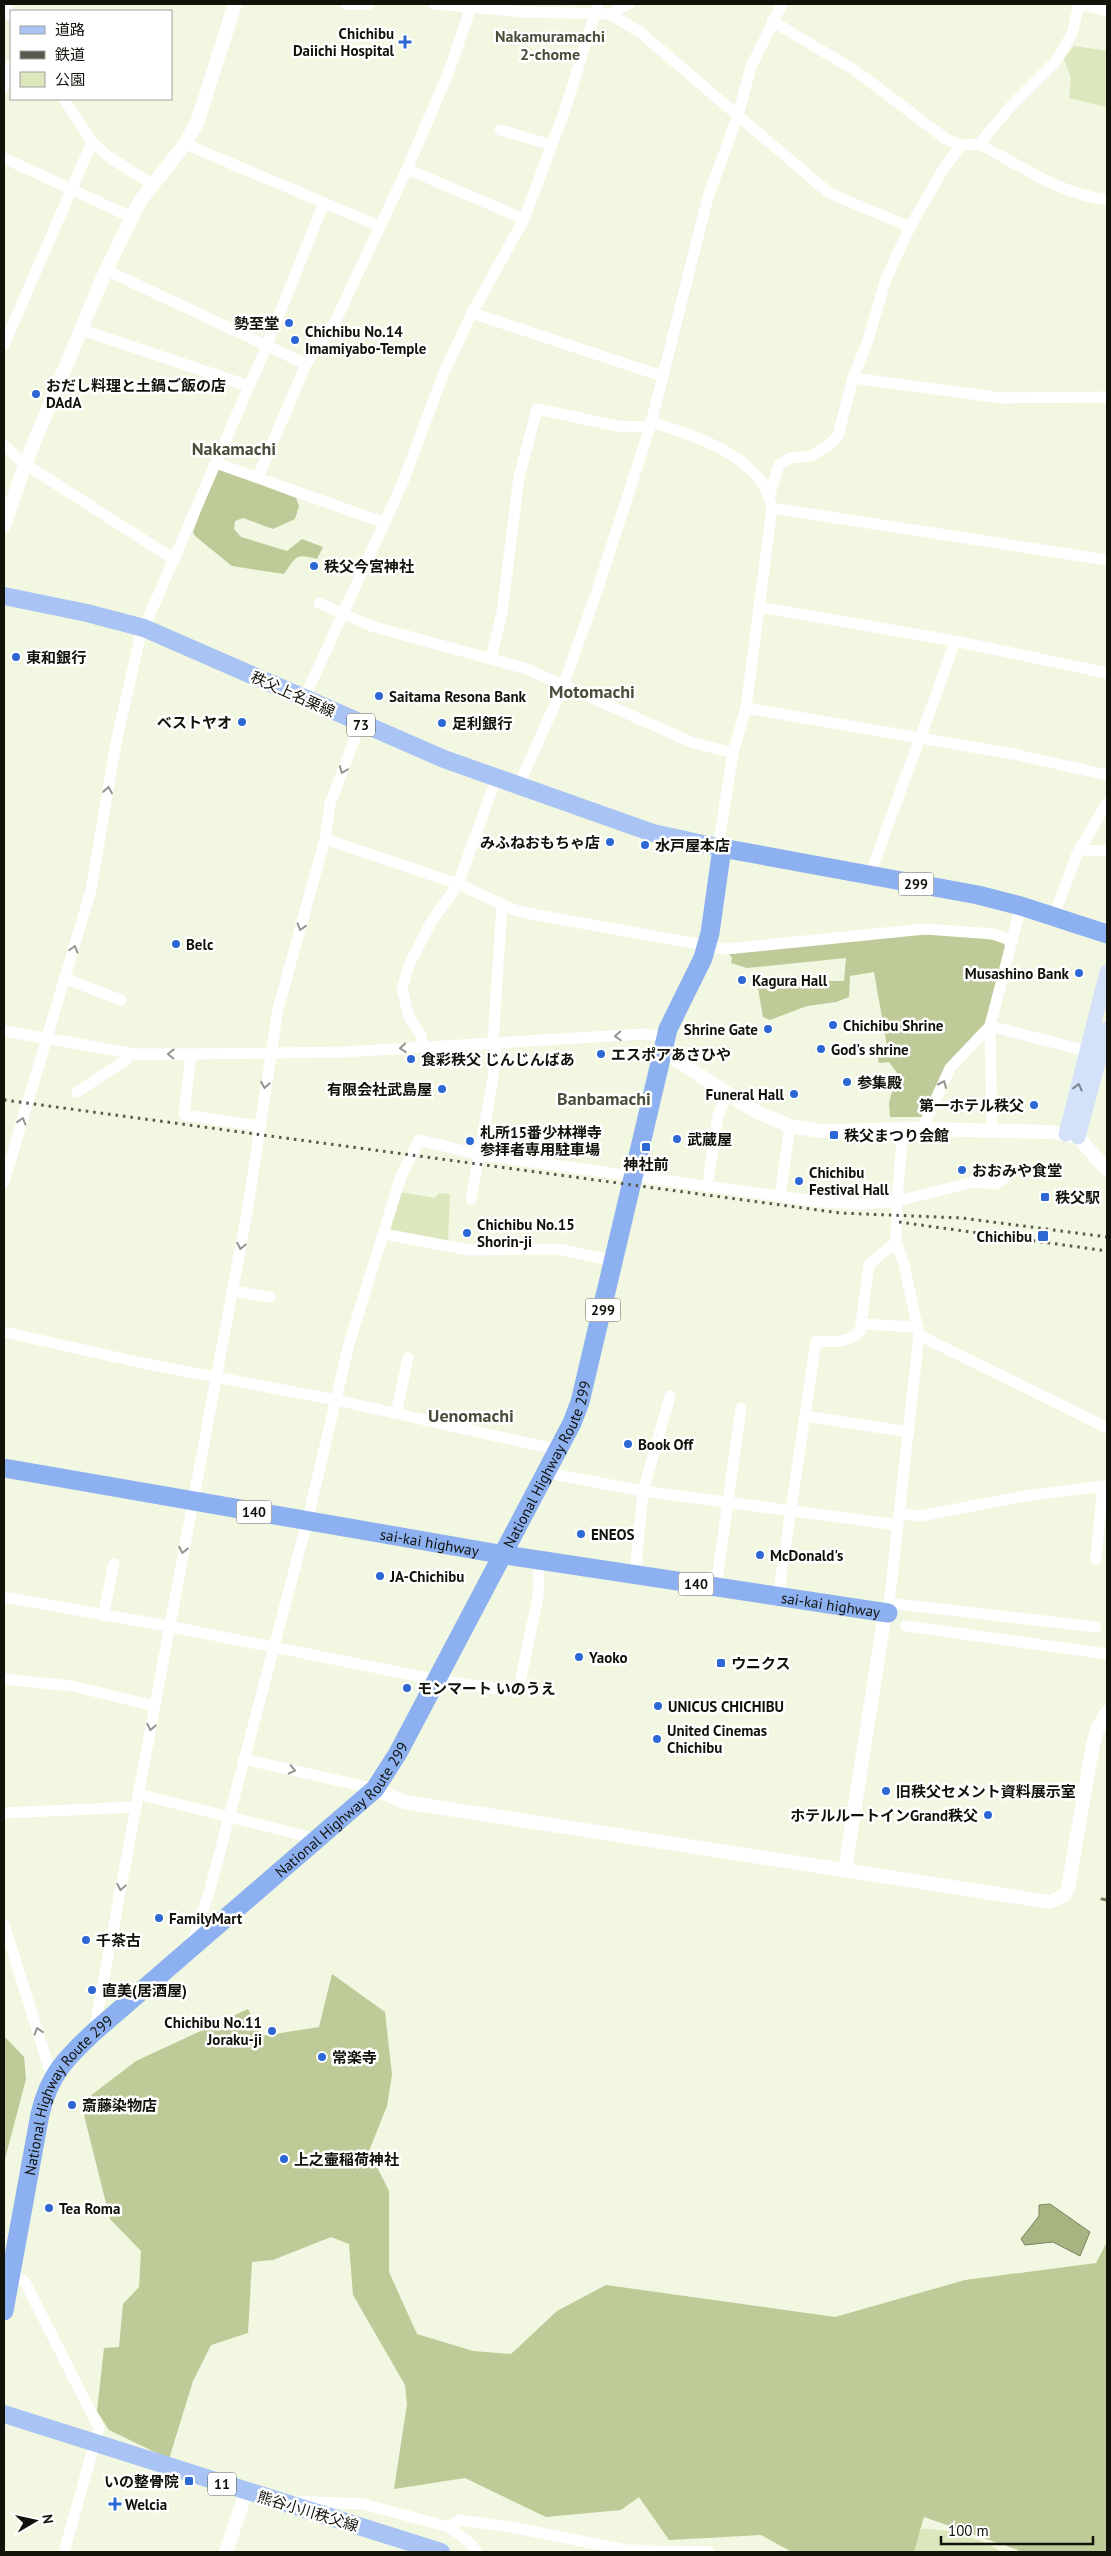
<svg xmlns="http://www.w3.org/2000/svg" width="1111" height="2556" font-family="'PT Sans','Noto Sans JP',sans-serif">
<rect width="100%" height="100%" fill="#f1f7e0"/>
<g fill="#dde7bd">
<polygon points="1074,46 1107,51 1107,107 1069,98 1071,78 1064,59"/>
<polygon points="400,1192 435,1198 439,1193 450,1194 448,1242 389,1232"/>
<path d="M923 2529C947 2528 982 2538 1001 2552H913L915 2533Z"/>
</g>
<g fill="#beca97">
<path d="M217 468 296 498 299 506 295 519 273 529 243 518 235 521 234 529 241 537 287 551 302 539 323 547 317 559C296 553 296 556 284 574L232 566 195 536 193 532Z"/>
<polygon points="923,934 978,937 1003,942 1006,948 983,1030 922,1117 890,1117 889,1103 897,1073 889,1062 879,1063 876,1050 887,1046 874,972 850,976 849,997 836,1002 807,1006 770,1020 763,1017 758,988 771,980 823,978 828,981 844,981 846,958 747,968 731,963 732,958 729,954"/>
<polygon points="332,1974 385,2012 392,2075 387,2106 369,2151 389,2191 389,2272 417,2334 473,2351 511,2354 557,2311 606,2285 835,2317 965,2280 1096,2263 1107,2242 1107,2552 1017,2552 1018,2550 924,2517 914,2552 792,2552 761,2535 669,2540 639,2497 621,2510 546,2517 465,2478 394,2489 407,2404 405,2385 353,2295 349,2244 331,2237 273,2260 252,2262 248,2333 211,2345 193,2381 169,2459 109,2430 97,2411 104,2348 119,2347 123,2304 139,2287 141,2251 110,2219 81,2103 136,2061 248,2009 262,2036 319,2027"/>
<polygon points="4,2036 24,2057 26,2079 4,2163"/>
</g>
<polygon fill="#a8b382" stroke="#7b835e" points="1050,2204 1090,2232 1080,2256 1053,2242 1025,2245 1021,2239 1039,2216 1039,2205"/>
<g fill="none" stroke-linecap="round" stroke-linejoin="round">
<polyline stroke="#7b835e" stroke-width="3" points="1102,1899 1107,1900"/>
<g stroke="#fff" stroke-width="11">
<polyline points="4,4 11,16"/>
<polyline points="346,4 369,4"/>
<polyline points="434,4 524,12 610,14 629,4"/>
<polyline points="1079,4 1107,11"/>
<polyline points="610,14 641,33 829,193 910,227"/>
<polyline points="772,21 856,71 946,139 961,145 979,144 1011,106 1056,61 1072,34 1079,4"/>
<polyline points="4,87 11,65"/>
<polyline points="64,99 92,142 109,157 152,184"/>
<polyline points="500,130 552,145"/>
<polyline points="185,144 379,226"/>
<path d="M979 144C1023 167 1058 193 1107 200"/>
<polyline points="4,158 131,217"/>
<polyline points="407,169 524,219"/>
<polyline points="106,270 306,364"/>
<polyline points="472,313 662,376"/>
<polyline points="82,330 249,386"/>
<polyline points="4,345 92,142"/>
<polyline points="853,378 1002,398 1107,397"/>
<path d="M651 422C695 436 763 456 772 508L746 708 733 753 718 847"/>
<polyline points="4,445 25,464 175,560"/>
<polyline points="216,463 385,523"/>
<polyline points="258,477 306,364 336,320 407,169 448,74 472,4"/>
<polyline points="770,493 779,465 790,458 811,456 828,446 838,436 853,378 868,340 886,279 910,227 941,173 961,145"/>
<polyline points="772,508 1107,560"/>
<polyline points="319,603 371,626 527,669 691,742 733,753"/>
<polyline points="759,607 955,641 1107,673"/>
<polyline points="491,658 502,613 519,477 537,409 617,426 650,427"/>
<polyline points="304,699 403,482 444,372 472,313 524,219 565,110 598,4"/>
<polyline points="746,708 1013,754 1107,775"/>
<polyline points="518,787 563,686 596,594 650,427 708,197 738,115 751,67 782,4"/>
<polyline points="325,839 458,884 512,909 531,914 726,949 925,929 994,934 1012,941"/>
<polyline points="1080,850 1107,851"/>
<path d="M870 876C897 797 928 720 955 641"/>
<polyline points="1054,916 1077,854 1107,803"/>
<polyline points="66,979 121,1000"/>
<polyline points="990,1026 1087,1051"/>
<polyline points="4,1031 136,1054 191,1054 344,1052 643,1034 666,1037"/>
<polyline points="493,1043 502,904"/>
<polyline points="423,1047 421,1035 409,1017 402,989 409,965 430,924 458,884 496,779"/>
<polyline points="191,1054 184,1115 259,1126"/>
<polyline points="77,1092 126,1060 130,1053"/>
<polyline points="922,1129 950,1068 990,1026"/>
<polyline points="992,1130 990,1026 1021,906"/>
<polyline points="4,1182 91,890 116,743 140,637 267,345 324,203"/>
<polyline points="707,1187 718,1115 727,1094"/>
<polyline points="780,1196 790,1126"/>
<polyline points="471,1199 493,1079 496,1043"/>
<polyline points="384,1234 469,1250 558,1249 615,1261"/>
<polyline points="232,1291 270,1297"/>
<polyline points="861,1324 918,1327"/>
<polyline points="4,1332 142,1363 336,1400 559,1450"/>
<polyline points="919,1335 1107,1428"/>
<polyline points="396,1413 408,1358"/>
<polyline points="805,1416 909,1432"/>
<polyline points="547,1473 643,1491 898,1525"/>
<polyline points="901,1514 920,1516 1025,1496 1103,1486 1096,1559"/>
<polyline points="635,1575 643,1491 670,1396"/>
<polyline points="716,1587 741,1408"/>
<polyline points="4,1597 173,1627 438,1680 518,1692 538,1597 539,1560"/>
<path d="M778 1597 816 1341C833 1342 846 1343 860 1332L869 1264 896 1242"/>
<polyline points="889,1603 1096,1627"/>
<polyline points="888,1613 919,1335 904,1264 896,1242 897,1201 903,1130"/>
<polyline points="103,1616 114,1564"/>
<polyline points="906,1626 1107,1654"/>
<polyline points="4,1679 72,1686 154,1706"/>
<polyline points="244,1759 375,1789"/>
<polyline points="138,1794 317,1839"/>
<polyline points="4,1813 136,1807"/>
<polyline points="4,1924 52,2077"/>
<polyline points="191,1947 210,1889 307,1522 349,1344 401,1176 419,1140 481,1155 822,1202 863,1204 897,1201 974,1182 996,1184 1004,1178"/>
<polyline points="94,2032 247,1213 278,1009 325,839 330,804 360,725"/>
<polyline points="10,2273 25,2282 99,2428 64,2552"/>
<polyline points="294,2501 363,2504 449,2527 470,2543 477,2552"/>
<polyline points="449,2527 459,2520 511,2527 626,2550 709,2552"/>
</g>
<g stroke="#fff" stroke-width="14">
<polyline points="4,526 25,464 106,270 140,201 185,144 197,123 235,4"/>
<polyline points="664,1052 755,1111 790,1126 822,1131 922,1129 1052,1132 1078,1137 1107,1170"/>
<polyline points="375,1789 404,1802 1050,1902 1065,1895 1068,1888 1093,1744 1097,1730 1107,1712"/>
<polyline points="845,1870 885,1613"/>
<polyline points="226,2552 246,2492"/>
</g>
<g stroke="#d4e2f9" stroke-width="15">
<polyline points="1066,1134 1107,972"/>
<polyline points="1078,1137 1107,1029"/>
</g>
<g stroke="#a9c4f4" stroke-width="18">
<polyline points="4,596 87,613 144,628 444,759 653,833 722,848"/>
<polyline points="4,2414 441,2552"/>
</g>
<g stroke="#8cb0f0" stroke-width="19">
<path id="s1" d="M4 1468 505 1555 888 1613"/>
<path id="s2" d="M4 2311 40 2114C49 2075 66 2058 94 2032L375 1789 398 1753 572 1423 580 1402 668 1029 703 958 710 933 722 848 978 895 1021 906 1107 934"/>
</g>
<g stroke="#575a4e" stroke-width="3" stroke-dasharray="2.5 5" stroke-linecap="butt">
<polyline points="4,1100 840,1213 962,1218 1107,1237"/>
<polyline points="899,1222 1107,1251"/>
</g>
</g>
<defs><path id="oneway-chevron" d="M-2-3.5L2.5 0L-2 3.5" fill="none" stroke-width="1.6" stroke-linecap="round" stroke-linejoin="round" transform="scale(1.25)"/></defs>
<g stroke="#949591">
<use href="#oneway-chevron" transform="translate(343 770) rotate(111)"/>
<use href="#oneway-chevron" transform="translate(108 790) rotate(-81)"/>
<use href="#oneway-chevron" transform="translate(301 927) rotate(107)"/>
<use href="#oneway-chevron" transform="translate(74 949) rotate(-74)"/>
<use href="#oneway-chevron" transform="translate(618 1036) rotate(177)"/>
<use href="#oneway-chevron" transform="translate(403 1048) rotate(176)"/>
<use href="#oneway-chevron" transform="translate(171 1054) rotate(-179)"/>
<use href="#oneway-chevron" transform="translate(943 1084) rotate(-66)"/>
<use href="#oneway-chevron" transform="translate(265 1085) rotate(99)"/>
<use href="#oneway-chevron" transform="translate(22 1121) rotate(-73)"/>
<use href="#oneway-chevron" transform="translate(241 1246) rotate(101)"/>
<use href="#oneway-chevron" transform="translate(183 1550) rotate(101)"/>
<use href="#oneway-chevron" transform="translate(151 1727) rotate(101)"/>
<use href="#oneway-chevron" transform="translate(292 1770) rotate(13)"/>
<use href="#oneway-chevron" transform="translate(121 1887) rotate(101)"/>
<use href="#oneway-chevron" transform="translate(38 2031) rotate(-107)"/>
</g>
<use stroke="#7c858e" href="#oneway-chevron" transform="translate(1078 1087) rotate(-76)"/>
<g fill="#2c67d5" stroke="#fff" stroke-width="2">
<path d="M402.5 34.5h5v5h5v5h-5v5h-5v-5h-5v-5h5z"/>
<circle cx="289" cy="323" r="5"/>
<circle cx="295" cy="340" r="5"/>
<circle cx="36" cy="394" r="5"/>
<circle cx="314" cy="566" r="5"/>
<circle cx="16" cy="657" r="5"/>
<circle cx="379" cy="696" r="5"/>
<circle cx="242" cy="722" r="5"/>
<circle cx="442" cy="723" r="5"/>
<circle cx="610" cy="842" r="5"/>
<circle cx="645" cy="845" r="5"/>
<circle cx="176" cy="944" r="5"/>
<circle cx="1079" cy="973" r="5"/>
<circle cx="742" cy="980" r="5"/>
<circle cx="833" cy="1025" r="5"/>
<circle cx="768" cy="1029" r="5"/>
<circle cx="821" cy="1049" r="5"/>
<circle cx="601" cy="1054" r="5"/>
<circle cx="411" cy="1059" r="5"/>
<circle cx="847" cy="1082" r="5"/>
<circle cx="442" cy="1089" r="5"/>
<circle cx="794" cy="1094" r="5"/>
<circle cx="1034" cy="1105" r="5"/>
<rect x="829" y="1130" width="10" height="10" rx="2.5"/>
<circle cx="677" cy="1139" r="5"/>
<circle cx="470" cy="1141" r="5"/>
<rect x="641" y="1142" width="10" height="10" rx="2.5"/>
<circle cx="962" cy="1170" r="5"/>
<circle cx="799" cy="1181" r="5"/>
<rect x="1040" y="1192" width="10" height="10" rx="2.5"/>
<circle cx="467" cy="1233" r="5"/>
<rect x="1037" y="1230" width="12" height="12" rx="2.5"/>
<circle cx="628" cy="1444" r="5"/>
<circle cx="581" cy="1534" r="5"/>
<circle cx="760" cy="1555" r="5"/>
<circle cx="380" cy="1576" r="5"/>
<circle cx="579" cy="1657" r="5"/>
<rect x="716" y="1658" width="10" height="10" rx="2.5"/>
<circle cx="407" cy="1688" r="5"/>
<circle cx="658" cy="1706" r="5"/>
<circle cx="657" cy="1739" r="5"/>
<circle cx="886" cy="1791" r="5"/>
<circle cx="988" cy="1815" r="5"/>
<circle cx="159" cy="1918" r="5"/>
<circle cx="86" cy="1940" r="5"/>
<circle cx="92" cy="1990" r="5"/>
<circle cx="272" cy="2031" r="5"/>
<circle cx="322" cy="2057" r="5"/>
<circle cx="72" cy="2105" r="5"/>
<circle cx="284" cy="2159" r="5"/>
<circle cx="49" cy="2208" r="5"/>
<rect x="184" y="2476" width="10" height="10" rx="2.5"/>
<path d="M112.5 2496.5h5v5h5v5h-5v5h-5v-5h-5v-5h5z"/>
</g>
<g text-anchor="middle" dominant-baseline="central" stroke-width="5" stroke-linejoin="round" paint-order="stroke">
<g fill="#fff" stroke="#585a54" stroke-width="1">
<rect x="347" y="713.5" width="28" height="23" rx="4"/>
<rect x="898.5" y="872.5" width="35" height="23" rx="4"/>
<rect x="585.5" y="1298.5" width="35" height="23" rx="4"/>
<rect x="236.5" y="1500.5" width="35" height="23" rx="4"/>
<rect x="678.5" y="1572.5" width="35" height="23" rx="4"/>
<rect x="208" y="2472.5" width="28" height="23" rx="4"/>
</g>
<g font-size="14" font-weight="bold" fill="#11130b">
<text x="361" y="725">73</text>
<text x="916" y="884">299</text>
<text x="603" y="1310">299</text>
<text x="254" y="1512">140</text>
<text x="696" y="1584">140</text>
<text x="222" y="2484">11</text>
</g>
<g font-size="15" font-weight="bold" fill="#11130b" stroke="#fff" text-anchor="start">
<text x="394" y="33" text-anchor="end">Chichibu<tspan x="394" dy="17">Daiichi Hospital</tspan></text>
<text x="279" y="323" text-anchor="end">勢至堂</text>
<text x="305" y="331">Chichibu No.14<tspan x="305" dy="17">Imamiyabo-Temple</tspan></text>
<text x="46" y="385">おだし料理と土鍋ご飯の店<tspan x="46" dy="17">DAdA</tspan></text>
<text x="324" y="566">秩父今宮神社</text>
<text x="26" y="657">東和銀行</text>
<text x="389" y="696">Saitama Resona Bank</text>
<text x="232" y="722" text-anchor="end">ベストヤオ</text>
<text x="452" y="723">足利銀行</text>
<text x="600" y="842" text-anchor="end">みふねおもちゃ店</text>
<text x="655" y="845">水戸屋本店</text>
<text x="186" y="944">Belc</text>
<text x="1069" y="973" text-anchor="end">Musashino Bank</text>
<text x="752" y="980">Kagura Hall</text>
<text x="843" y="1025">Chichibu Shrine</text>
<text x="758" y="1029" text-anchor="end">Shrine Gate</text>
<text x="831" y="1049">God's shrine</text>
<text x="611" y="1054">エスポアあさひや</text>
<text x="421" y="1059">食彩秩父 じんじんばあ</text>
<text x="857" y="1082">参集殿</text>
<text x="432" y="1089" text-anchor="end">有限会社武島屋</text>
<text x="784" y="1094" text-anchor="end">Funeral Hall</text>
<text x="1024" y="1105" text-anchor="end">第一ホテル秩父</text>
<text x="480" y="1132">札所15番少林禅寺<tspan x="480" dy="17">参拝者専用駐車場</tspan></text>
<text x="844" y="1135">秩父まつり会館</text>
<text x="687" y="1139">武蔵屋</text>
<text x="646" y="1164" text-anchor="middle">神社前</text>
<text x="972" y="1170">おおみや食堂</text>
<text x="809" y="1172">Chichibu<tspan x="809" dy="17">Festival Hall</tspan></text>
<text x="1055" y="1197">秩父駅</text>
<text x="477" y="1224">Chichibu No.15<tspan x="477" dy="17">Shorin-ji</tspan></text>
<text x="1032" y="1236" text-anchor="end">Chichibu</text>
<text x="638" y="1444">Book Off</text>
<text x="591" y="1534">ENEOS</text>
<text x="770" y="1555">McDonald's</text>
<text x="390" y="1576">JA-Chichibu</text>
<text x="589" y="1657">Yaoko</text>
<text x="731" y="1663">ウニクス</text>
<text x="417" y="1688">モンマート いのうえ</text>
<text x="668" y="1706">UNICUS CHICHIBU</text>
<text x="667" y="1730">United Cinemas<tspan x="667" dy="17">Chichibu</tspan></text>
<text x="896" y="1791">旧秩父セメント資料展示室</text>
<text x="978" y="1815" text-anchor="end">ホテルルートインGrand秩父</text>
<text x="169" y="1918">FamilyMart</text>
<text x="96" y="1940">千茶古</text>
<text x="102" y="1990">直美(居酒屋)</text>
<text x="262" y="2022" text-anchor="end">Chichibu No.11<tspan x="262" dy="17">Joraku-ji</tspan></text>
<text x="332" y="2057">常楽寺</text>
<text x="82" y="2105">斎藤染物店</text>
<text x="294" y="2159">上之壷稲荷神社</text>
<text x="59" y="2208">Tea Roma</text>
<text x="179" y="2481" text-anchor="end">いの整骨院</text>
<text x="125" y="2504">Welcia</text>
</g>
<g font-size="15" fill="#11130b" stroke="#fff">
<text transform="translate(293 694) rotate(24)">秩父上名栗線</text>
<text stroke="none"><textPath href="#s2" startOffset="1040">National Highway Route 299</textPath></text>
<text stroke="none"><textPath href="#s1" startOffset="432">sai-kai highway</textPath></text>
<text stroke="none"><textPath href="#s1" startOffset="838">sai-kai highway</textPath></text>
<text stroke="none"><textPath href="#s2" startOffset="634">National Highway Route 299</textPath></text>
<text stroke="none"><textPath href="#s2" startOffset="230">National Highway Route 299</textPath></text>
<text transform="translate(308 2511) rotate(17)">熊谷小川秩父線</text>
</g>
<g font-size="16" font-weight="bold" fill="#494e3b" stroke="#fff">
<text x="550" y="36">Nakamuramachi<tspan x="550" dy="18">2-chome</tspan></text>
</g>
<g font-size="18" font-weight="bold" fill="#494e3b" stroke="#fff">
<text x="234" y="448">Nakamachi</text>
<text x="592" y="691">Motomachi</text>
<text x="604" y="1098">Banbamachi</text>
<text x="471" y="1415">Uenomachi</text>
</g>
</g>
<rect width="1111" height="2556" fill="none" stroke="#11130b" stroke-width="10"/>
<rect x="10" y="10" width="162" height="90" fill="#ffffff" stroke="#a0a19d"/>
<rect x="20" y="26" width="25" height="8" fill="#a9c4f4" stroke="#a0a19d"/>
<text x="55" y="35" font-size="15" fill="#11130b">道路</text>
<rect x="20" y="51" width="25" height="8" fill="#575a4e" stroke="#a0a19d"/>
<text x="55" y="60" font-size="15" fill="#11130b">鉄道</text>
<rect x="20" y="72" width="25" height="15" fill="#dde7bd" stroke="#a0a19d"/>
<text x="55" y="85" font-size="15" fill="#11130b">公園</text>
<g transform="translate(35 2521) rotate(81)" stroke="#ffffff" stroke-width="4" paint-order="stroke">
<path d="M0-4L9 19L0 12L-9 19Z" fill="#11130b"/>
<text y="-8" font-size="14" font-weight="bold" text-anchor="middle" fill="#11130b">N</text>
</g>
<path d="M941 2536v8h152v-8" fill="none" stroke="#11130b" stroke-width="2.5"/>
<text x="948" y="2536" font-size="15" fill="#11130b" stroke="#ffffff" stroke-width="4" paint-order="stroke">100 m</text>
</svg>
